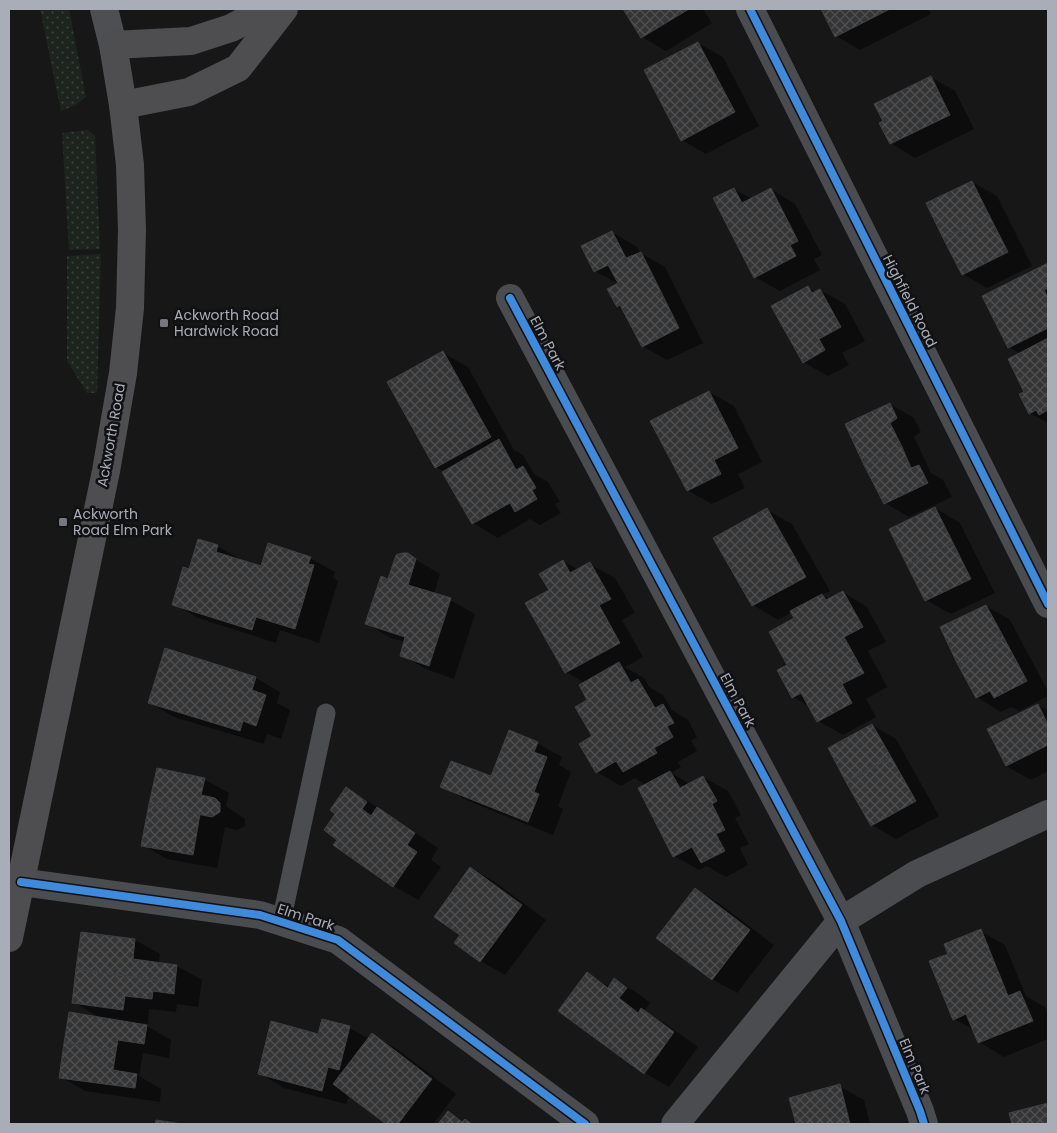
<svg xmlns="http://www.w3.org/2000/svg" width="1057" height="1133" font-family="Poppins,sans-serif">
<defs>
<pattern id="grass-dots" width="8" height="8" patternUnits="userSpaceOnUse" patternTransform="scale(1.25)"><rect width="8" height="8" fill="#1d241e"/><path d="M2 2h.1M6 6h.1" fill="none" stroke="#3b413d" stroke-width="1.8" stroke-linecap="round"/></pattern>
<pattern id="building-cross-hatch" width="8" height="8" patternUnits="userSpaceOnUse" patternTransform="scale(1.25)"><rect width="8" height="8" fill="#353536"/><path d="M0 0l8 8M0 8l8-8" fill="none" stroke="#4f5051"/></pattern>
</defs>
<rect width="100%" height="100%" fill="#171717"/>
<g fill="url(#grass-dots)">
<polygon points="40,9 69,9 86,97 76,105 61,111"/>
<polygon points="88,130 95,136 100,249 69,250 62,133"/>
<polygon points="101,254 97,393 87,393 67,361 67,256"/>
</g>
<g fill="#0007">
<polygon points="625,9 703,9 712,23 666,51 642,37"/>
<polygon points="822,9 928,9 931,14 860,50 836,36"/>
<polygon points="698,43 723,57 759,126 706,154 682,140"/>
<polygon points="931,77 955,91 974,129 915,158 891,143"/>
<polygon points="972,182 997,196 1032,266 987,288 963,274"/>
<polygon points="734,189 752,199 771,189 795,204 822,255 814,259 820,270 780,291 755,277"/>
<polygon points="612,232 637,247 640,253 665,267 703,343 667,360 642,346 624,310 617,306 619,284 595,271"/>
<polygon points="1048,265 1048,423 1030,413 1020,354 1009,347 983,297"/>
<polygon points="808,288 816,292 820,290 845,304 865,341 842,353 849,365 828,376 803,362"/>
<polygon points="443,353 468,367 514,450 523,455 534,474 548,482 560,502 555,504 561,513 540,525 530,519 498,538 473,523 444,472 436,467"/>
<polygon points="709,392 734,406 762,462 738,474 745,488 712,504 687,490"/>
<polygon points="890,404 914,418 921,432 914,437 931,473 943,480 952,497 909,517 885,503"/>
<polygon points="935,508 960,523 995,593 951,614 926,600"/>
<polygon points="767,510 792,524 830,591 822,595 830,599 843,592 867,607 886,642 868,651 887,687 866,699 876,717 843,735 818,721 810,707 793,697 788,665 796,619 792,612 778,620 753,605"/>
<polygon points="217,546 242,560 262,568 310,558 335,572 333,578 338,581 319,643 280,630 276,643 198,618 174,604 190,571"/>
<polygon points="408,555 440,574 434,594 450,600 475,614 454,679 426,669 401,655 405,642 391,638 367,624 389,580"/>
<polygon points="563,561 579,570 590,564 615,578 635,613 622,620 643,657 625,667 644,678 649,687 663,695 672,710 688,720 697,737 691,741 697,751 678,762 681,767 671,773 690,784 703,777 728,791 741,815 735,818 749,844 740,848 748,865 726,877 707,866 699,870 674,856 646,785 635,778 621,786 597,772 594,736 585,683 566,672 551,591"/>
<polygon points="986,606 1010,620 1048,691 1048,696 1019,711 1011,707 1001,712 977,697"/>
<polygon points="166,650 256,678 280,692 277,703 290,710 281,739 267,734 264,744 174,717 149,702"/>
<polygon points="1038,705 1048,711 1048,771 1031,780 1006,766"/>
<polygon points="872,725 896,739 939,816 896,839 872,825"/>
<polygon points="537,743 562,757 559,765 571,772 558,806 563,809 553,835 466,800 442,786 491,778"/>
<polygon points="204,779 229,793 226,806 245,819 245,826 237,830 225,827 217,868 167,859 143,845"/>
<polygon points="347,789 371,803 438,848 431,860 441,867 418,900 394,886 339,839 337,814"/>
<polygon points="471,868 495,882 546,920 505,975 481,961 461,934"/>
<polygon points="695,889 720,904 774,945 737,993 712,979"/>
<polygon points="980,931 1005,945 1026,996 1045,1007 1048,1015 1048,1039 1004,1057 979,1042 974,1030 954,1019 950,954"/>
<polygon points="135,940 160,954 158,964 177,966 202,980 198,1007 177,1004 176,1012 149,1009 148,1024 142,1023 171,1040 169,1058 143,1053 139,1076 161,1089 160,1102 85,1091 61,1077 101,1018 73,1002"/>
<polygon points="587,974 610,987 615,980 639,994 650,1003 644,1011 666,1024 698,1047 669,1087 645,1073"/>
<polygon points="350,1028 369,1039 372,1035 397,1049 456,1094 433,1124 388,1124 349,1095 346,1104 284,1088 259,1073 319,1035"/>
<polygon points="839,1086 864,1100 870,1124 797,1124 790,1099"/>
<polygon points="1048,1104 1048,1124 1013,1124 1010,1114"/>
<polygon points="448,1113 464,1122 465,1121 471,1124 439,1124"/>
</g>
<g fill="url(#building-cross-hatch)" stroke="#3f4043">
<polygon points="623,9 689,9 641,38"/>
<polygon points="821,9 890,9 835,37"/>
<polygon points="698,42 735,112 681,141 644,70"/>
<polygon points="931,76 950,115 890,144 879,123 883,121 874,104"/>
<polygon points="972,181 990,217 943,238 926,203"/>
<polygon points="734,188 742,203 771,188 798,241 790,245 796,256 754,278 713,198"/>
<polygon points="990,217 1008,252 962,275 943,238"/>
<polygon points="612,231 626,258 641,252 679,328 642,347 620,305 617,307 607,289 618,283 608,265 594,272 581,246"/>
<polygon points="1048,263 1048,288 1044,290 1048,298 1048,328 1008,348 982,296"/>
<polygon points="808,286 812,293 820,289 841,327 819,339 825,350 803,363 771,306"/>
<polygon points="1048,338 1048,410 1039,415 1036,410 1029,414 1019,394 1024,392 1008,359"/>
<polygon points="443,351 491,437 435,468 387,382"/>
<polygon points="709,391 738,448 714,460 721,474 687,491 650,421"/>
<polygon points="890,403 897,418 890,423 902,447 864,465 845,424"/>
<polygon points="499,439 516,470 523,466 536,488 532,490 537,499 515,512 510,503 472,524 442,472"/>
<polygon points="902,447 911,468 919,465 928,483 884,504 864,465"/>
<polygon points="935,507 953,543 907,565 889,529"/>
<polygon points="767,508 806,577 752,606 713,538"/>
<polygon points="198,539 218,545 216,552 261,566 268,543 311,557 308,564 314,565 295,629 256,617 252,630 172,605 183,567 189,569"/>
<polygon points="953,543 971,579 925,601 907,565"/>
<polygon points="402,553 408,553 416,559 408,585 451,598 429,666 400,656 405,637 365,624 381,576 388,579 396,555"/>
<polygon points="563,560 570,573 590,562 611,599 599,605 620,643 565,673 525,603 549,590 539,574"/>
<polygon points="843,591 863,627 844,637 864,673 842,684 852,703 817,722 801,693 792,698 777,670 787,665 769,632 794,618 790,611 822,594 826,600"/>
<polygon points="986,605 1004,638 957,663 940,627"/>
<polygon points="1004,638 1027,681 994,698 990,691 976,698 957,663"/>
<polygon points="165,648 256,677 252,690 266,695 256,726 243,721 240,731 148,703"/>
<polygon points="619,662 631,683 638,679 655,708 663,704 674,723 667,726 673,737 654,748 657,753 623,772 616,761 596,773 579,744 592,736 575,707 587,700 579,685"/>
<polygon points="1038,704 1048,725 1048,745 1006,766 987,729"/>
<polygon points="872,724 891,757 846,782 828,748"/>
<polygon points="509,730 538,742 534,752 547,757 534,792 539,794 528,822 440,787 451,761 491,776"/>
<polygon points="891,757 916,801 871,826 846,782"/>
<polygon points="157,768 205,778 201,795 215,798 220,803 220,812 212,817 149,804"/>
<polygon points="670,771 680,788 703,776 717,801 712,804 725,830 716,834 725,851 701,863 692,847 673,857 638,788"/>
<polygon points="346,787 367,802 362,809 371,816 377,807 415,833 407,845 417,852 393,887 333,845 337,840 324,830 335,814 330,810"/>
<polygon points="149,804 200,814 193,855 141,846"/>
<polygon points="470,867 522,905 480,962 454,943 460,935 434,917"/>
<polygon points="695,888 750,930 712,980 656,938"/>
<polygon points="981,929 1008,996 1020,991 1033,1021 978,1043 966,1014 953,1020 929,961 948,954 944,944"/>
<polygon points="81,932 135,939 133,959 177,965 175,983 76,969"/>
<polygon points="76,969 175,983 174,994 153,991 152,999 125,996 123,1010 72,1003"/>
<polygon points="587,972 608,988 614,978 627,988 619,998 638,1013 641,1008 674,1032 644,1074 558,1011"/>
<polygon points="69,1012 147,1025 144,1044 118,1040 116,1051 64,1043"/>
<polygon points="322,1019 350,1026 339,1070 328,1067 322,1091 258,1074 271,1021 318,1034"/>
<polygon points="372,1033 432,1079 398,1124 386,1124 333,1084"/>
<polygon points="64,1043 116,1051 113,1070 137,1074 135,1088 59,1078"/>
<polygon points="840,1084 850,1124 796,1124 789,1098"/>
<polygon points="1048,1103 1048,1124 1012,1124 1009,1113"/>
<polygon points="448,1111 462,1122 465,1119 472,1124 438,1124"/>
<polygon points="156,1120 182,1124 155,1124"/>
</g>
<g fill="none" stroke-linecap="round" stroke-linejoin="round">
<polyline stroke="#4b4c50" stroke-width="19" points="281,922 326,713"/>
<g stroke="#4b4c50" stroke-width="28">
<polyline points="750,9 1048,604"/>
<polyline points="510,298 841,921 920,1111 924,1124"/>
<polyline points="21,882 260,915 338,940 585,1124"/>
<polyline points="675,1124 841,921 917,874 1048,814"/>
</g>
<polyline stroke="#4d4f52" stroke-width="28" points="104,9 113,45"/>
<g stroke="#4e4e51" stroke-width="28">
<polyline points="123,105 189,92 238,68 284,9"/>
<polyline points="9,938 106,471 123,373 130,308 132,230 130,165 123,105 113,45 191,41 231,28 268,9"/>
</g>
<g stroke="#111113" stroke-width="11">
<g id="cycleway">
<polyline points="750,9 1048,604"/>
<polyline points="510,298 841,921 920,1111 924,1124"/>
<polyline points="21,882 260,915 338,940 585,1124"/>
</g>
</g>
<use href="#cycleway" stroke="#408adc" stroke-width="8"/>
</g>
<g fill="#757880" stroke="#111113" stroke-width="2">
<rect x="159" y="318" width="10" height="10" rx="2.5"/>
<rect x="58" y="517" width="10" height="10" rx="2.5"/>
</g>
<g text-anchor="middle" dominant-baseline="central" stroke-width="5" stroke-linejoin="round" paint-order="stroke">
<g font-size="14" fill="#a8adb8" stroke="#111113">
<text transform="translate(910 301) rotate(63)">Highfield Road</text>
<text transform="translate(548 343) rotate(62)">Elm Park</text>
<text transform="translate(111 435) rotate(-80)">Ackworth Road</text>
<text transform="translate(738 700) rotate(62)">Elm Park</text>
<text transform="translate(306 917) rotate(18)">Elm Park</text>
<text transform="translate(915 1066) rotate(67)">Elm Park</text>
</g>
<g font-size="14" fill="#a8adb8" stroke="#111113" text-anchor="start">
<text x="174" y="315">Ackworth Road<tspan x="174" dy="16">Hardwick Road</tspan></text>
<text x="73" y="514">Ackworth<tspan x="73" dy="16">Road Elm Park</tspan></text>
</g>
</g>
<rect width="1057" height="1133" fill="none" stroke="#a8adb8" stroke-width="20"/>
</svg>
